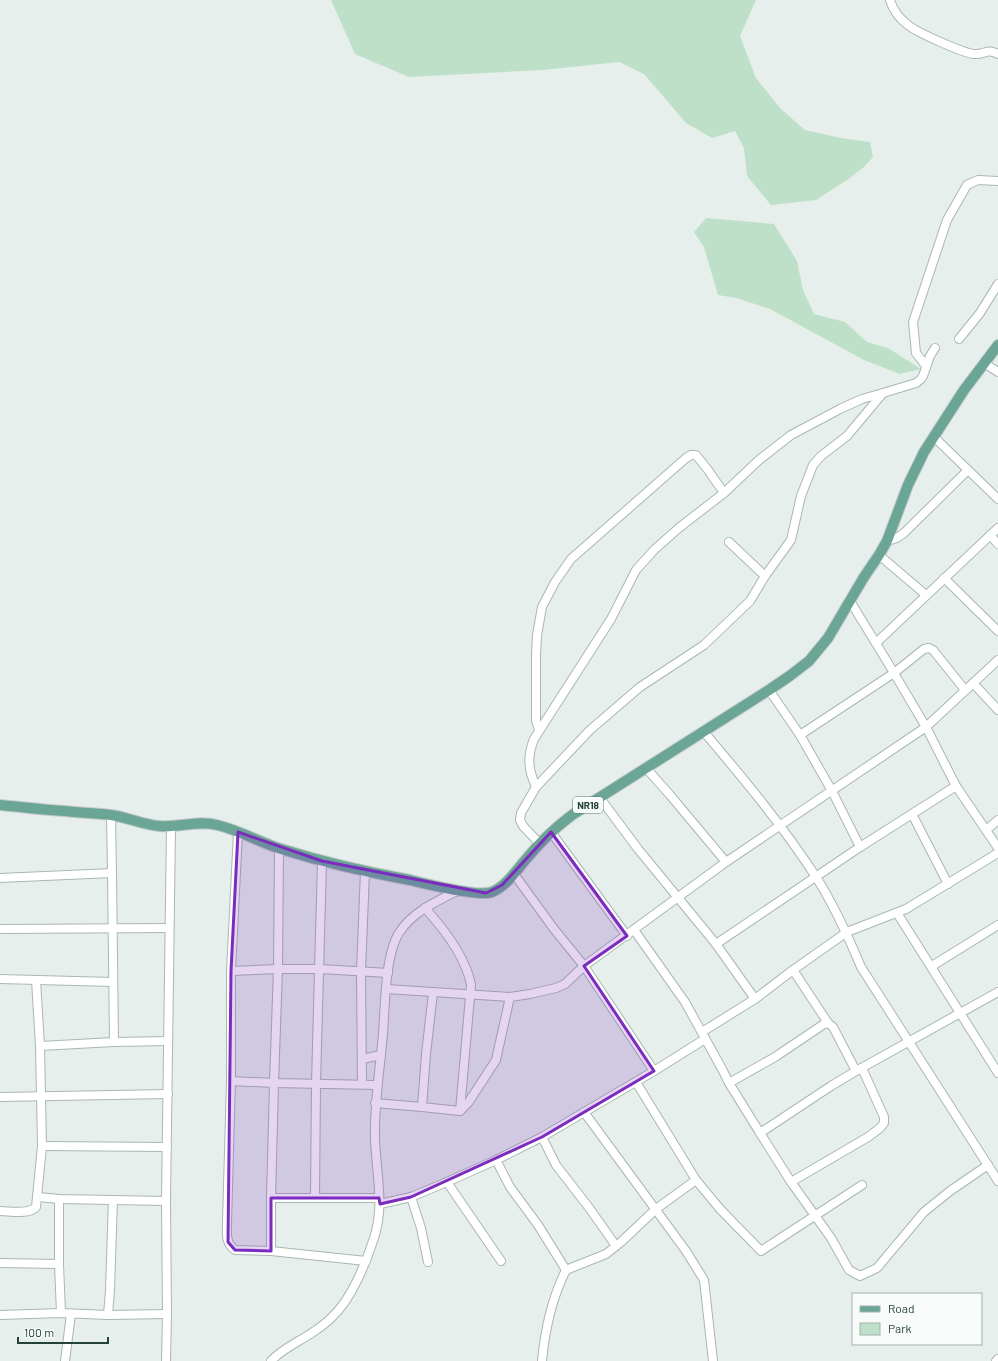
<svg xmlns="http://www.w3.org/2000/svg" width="998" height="1361" font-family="Barlow,sans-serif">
<rect width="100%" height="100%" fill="#e6efeb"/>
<g fill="#bfe0c8">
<polygon points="331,0 756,0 740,36 756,78 780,108 805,130 841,138 870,142 873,157 864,167 847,180 816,200 771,205 747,176 744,148 735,131 712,138 686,123 644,74 619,62 543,70 409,77 355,54"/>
<polygon points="706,218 774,224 797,261 803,290 814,314 845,322 867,342 888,348 921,369 900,374 864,360 770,309 736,298 718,295 704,247 694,232"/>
</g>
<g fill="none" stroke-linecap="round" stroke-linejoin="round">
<g stroke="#a8b8b2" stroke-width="10">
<g id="minor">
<path d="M890 0C893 10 900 19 908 25 916 32 963 53 974 54 985 55 986 48 998 54"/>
<polyline points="959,339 980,313 998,284"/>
<polyline points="984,363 998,372"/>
<polyline points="926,366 916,353 913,322 947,220 967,185 978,180 998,181"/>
<polyline points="934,437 998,499"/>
<polyline points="990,535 998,544"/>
<polyline points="887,541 897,538 904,533 968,470"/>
<polyline points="729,542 765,576"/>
<polyline points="879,555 926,595"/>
<polyline points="944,578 998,631"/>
<polyline points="850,601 888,663 926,727 956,786 998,848"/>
<polyline points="876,643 998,528"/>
<polyline points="973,683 998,710"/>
<polyline points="769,690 800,735"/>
<polyline points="539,729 536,721 536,655 537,635 542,607 555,582 571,559 686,458 691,455 696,455 708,470 724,493"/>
<path d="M704 732C743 778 783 826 816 877 834 905 848 936 861 967L998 1181"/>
<polyline points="646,768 670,795 726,862"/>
<path d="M536 787C528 769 527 757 534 739L611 619 636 570 655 549 680 527 724 493 759 460 791 435 840 409 862 399 883 393"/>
<polyline points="600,798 638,849 716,944 755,999"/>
<polyline points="912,814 948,884"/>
<polyline points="986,830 998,820"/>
<path d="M238 832 231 971V1081L227 1222C227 1233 225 1243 235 1250L271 1251 366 1261"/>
<polyline points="551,832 627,936"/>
<polyline points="540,844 523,826 520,820 521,813 536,787 590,730 640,687 704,645 750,601 765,576 791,540 801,496 813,465 821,456 847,436 883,393 916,383 921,379 923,376 930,356 935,348"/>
<polyline points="860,847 832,791 800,735 894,673 924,649 929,648 933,650 965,690"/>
<polyline points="112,873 114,1042"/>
<polyline points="0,878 112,873 111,815"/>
<path d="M425 908C444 929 466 957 471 985L460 1111"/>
<polyline points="897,913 998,1073"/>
<polyline points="0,929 169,928"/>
<polyline points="634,930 685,1002 722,1069 729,1083 760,1133 831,1086 856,1071 998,992"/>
<polyline points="716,944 860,847 956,786"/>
<polyline points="932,966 998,925"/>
<polyline points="793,970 828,1023"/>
<polyline points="231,971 278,969 279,848"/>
<polyline points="0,979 113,982"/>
<polyline points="386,989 510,997 530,994 556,988 565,984 584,966 554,929 514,874"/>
<polyline points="702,1032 755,999 793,970 847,932 906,909 998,853"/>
<polyline points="40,1046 114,1042 168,1041"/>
<polyline points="362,1059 381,1055"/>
<polyline points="654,1071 584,966 726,862 926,727 998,660"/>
<polyline points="231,1081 274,1083 271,1198 379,1198"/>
<polyline points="636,1082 696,1180 720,1209 761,1251 862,1185"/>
<polyline points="729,1083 775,1057 824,1024 828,1023 833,1027 856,1071"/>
<polyline points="362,1084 361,971 365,871"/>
<polyline points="377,1085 274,1083 278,969 320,969 388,973"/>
<polyline points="0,1097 168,1094"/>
<polyline points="375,1103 422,1107 426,1054 433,993"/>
<polyline points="422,1107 460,1111 468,1103 496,1060 510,997"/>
<polyline points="584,1112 686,1251 704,1280 713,1361"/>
<polyline points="760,1133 791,1182 831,1238 849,1270 860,1276 877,1268 924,1212 950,1191 988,1165"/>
<polyline points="542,1137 556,1165 590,1209 616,1246"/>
<polyline points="42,1146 167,1147"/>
<polyline points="496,1160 510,1187 538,1225 566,1270"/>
<polyline points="447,1182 501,1261"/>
<polyline points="791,1182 868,1137 880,1128 884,1123 884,1117 862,1068"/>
<polyline points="38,1197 59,1199 166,1201"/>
<polyline points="315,1197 316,1083 322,861"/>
<polyline points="411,1197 421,1228 428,1262"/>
<polyline points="59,1199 59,1264 61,1313"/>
<polyline points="380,1204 411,1197 447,1182 496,1160 542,1137 654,1071 705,1039"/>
<path d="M0 1211C10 1211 29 1215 36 1207L42 1146 40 1046 36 980"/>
<polyline points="271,1251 271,1198"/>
<polyline points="0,1263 59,1264"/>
<polyline points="0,1315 61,1313 108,1315 110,1290 113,1200"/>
<polyline points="108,1315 167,1314"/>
<polyline points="65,1361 71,1314"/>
<polyline points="166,1361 167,1314 166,1201 171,826"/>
<path d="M271 1361C283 1348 299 1342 313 1332 319 1328 327 1323 332 1317 351 1300 366 1263 374 1238 385 1206 376 1172 375 1139 374 1104 380 1069 383 1034 385 1007 385 955 399 933 412 912 437 901 459 890"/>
<path d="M542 1361C545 1329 552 1298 566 1270L606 1254 621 1242 656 1209 696 1180"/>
<polyline points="996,1361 998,1359"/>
</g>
</g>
<g stroke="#c2cac8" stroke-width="12">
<path id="major" d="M0 805C22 807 43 810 65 811 80 813 96 813 111 815 127 817 143 825 159 826 179 828 197 820 217 825 239 830 259 842 281 849 323 862 366 872 410 880 426 884 478 897 492 892 507 886 517 869 527 858 540 842 555 828 572 815L769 690 791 675 809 661 828 638 864 577 879 555 887 541 908 485 924 452 964 390 998 345"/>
</g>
<use href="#minor" stroke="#fff" stroke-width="8"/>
<use href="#major" stroke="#6aa596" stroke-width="10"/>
</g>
<path fill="#7b2cbf" fill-opacity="0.2" stroke="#7b2cbf" stroke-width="3" stroke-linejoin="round" d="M238 832 322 861 486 893 502 885 551 832 627 936 584 966 654 1071 542 1137 411 1197 380 1204 379 1198H271V1251L235 1250 228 1242 231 971Z"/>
<g text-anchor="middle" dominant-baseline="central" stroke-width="3" stroke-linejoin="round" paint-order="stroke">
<rect fill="#f7fbf9" stroke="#637a73" stroke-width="1" x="573" y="797" width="30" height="16" rx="3"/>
<g font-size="10" font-weight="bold" fill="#24423a">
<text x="588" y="805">NR18</text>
</g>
</g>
<rect x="852" y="1293" width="130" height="52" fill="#f7fbf9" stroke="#a3b1ad"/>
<rect x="860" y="1306" width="20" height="6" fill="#6aa596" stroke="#a3b1ad"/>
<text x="888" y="1313" font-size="12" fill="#24423a">Road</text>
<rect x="860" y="1323" width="20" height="12" fill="#bfe0c8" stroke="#a3b1ad"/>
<text x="888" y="1333" font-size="12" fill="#24423a">Park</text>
<path d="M18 1337v6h90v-6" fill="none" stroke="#24423a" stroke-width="2"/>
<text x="24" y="1337" font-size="12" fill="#24423a" stroke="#f7fbf9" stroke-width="3" paint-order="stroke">100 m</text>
</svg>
